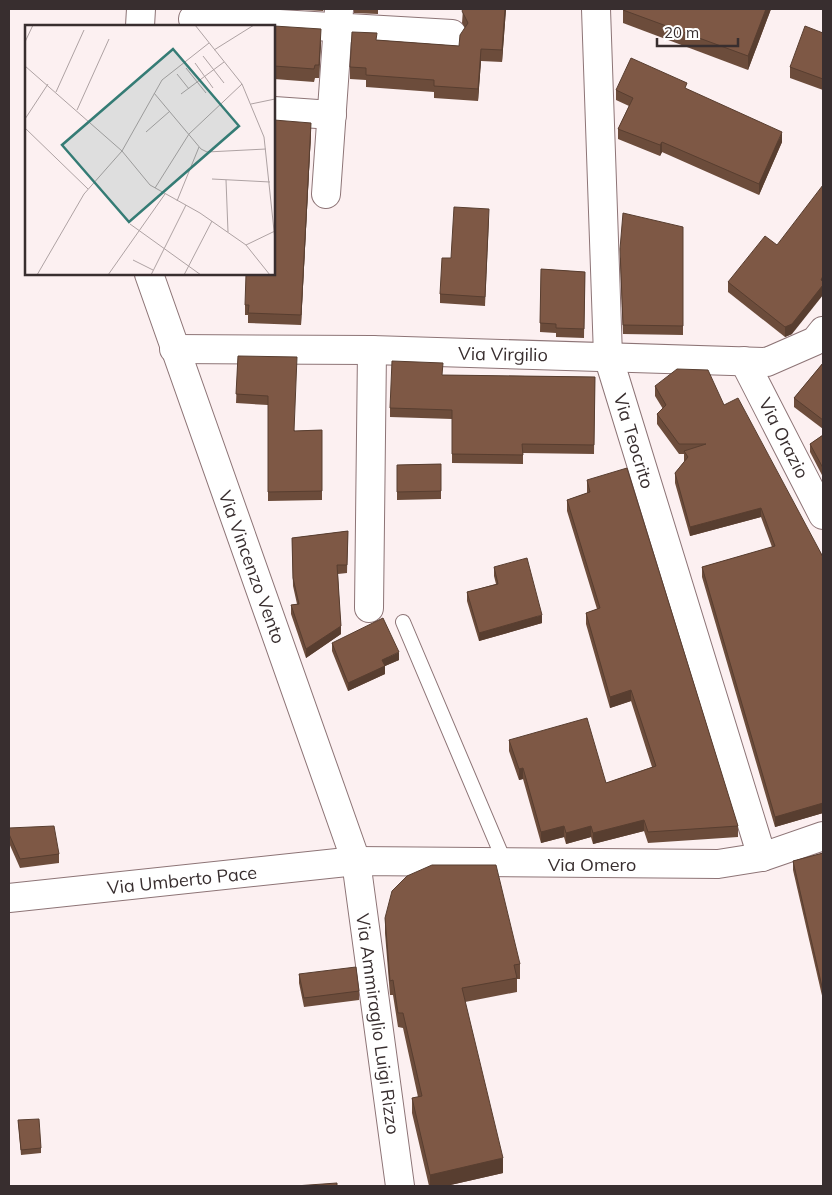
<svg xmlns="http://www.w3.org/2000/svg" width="832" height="1195" font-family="Mulish,sans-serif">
<rect width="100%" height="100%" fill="#fcf0f1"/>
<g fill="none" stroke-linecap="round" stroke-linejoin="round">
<g stroke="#8d7476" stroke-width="16">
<polyline id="service" points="403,622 505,863"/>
</g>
<g stroke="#8d7476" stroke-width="30">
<g id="minor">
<polyline points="596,9 608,356 762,857"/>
<polyline points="193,19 452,34"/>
<polyline points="140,26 141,9"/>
<polyline points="274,111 332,115"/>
<polyline points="326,194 339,10"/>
<polyline points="149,274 356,861 400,1186"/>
<polyline points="174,349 372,350 767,362 815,341 823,331"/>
<polyline points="744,361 823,515"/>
<polyline points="369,608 372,350"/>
<polyline points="9,898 356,861 718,864 762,857 823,836"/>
</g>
</g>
<use href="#service" stroke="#fff" stroke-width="14"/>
<use href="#minor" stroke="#fff" stroke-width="28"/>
</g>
<g fill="#6c4c3b">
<polygon points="286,9 324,9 323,11"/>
<polygon points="354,9 378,9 378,14 354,13"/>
<polygon points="463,9 506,9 502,62 481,61 478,101 434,98 434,92 366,87 366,80 350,79 350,67 377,40 459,46 465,28 462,23"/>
<polygon points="771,9 748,70 623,23 623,10"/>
<polygon points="274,26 321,42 319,78 315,78 314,82 274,79"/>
<polygon points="823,32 823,90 790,78 790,67"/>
<polygon points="687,89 782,142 759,195 662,152 660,156 618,139 618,129 629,106 616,100 616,90"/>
<polygon points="311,133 301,325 248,323 248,315 245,315 245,305"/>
<polygon points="489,218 485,306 440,303 440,294 451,258"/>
<polygon points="683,227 683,335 623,334 620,258"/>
<polygon points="777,245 792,334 785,337 728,292 728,282"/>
<polygon points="541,269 585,272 584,338 556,337 556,333 540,332"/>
<polygon points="238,356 295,431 322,430 322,500 268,501 268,405 236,403"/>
<polygon points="823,363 823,429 794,407 794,398"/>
<polygon points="442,375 595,377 594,454 523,453 523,464 452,463 452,419 390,417 390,408"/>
<polygon points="655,386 724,405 823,557 823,813 775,827 702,577 702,567 772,547 761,517 690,536 675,483 675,473 684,462 684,454 679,454 657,424 657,414 663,409 655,396"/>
<polygon points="823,435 823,477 810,452 810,444"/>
<polygon points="441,464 441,499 397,500 397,465"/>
<polygon points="587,480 738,826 738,837 648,843 644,831 593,844 591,837 566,844 564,837 541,843 523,779 519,780 509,751 509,740 606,783 652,767 631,701 610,708 586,624 586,613 597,609 567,511 567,500 587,493"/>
<polygon points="348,531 347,573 338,574 341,634 306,658 291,614 291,605 297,604 293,586 292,538"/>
<polygon points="494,567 542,623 479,641 467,601 467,592 496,584 494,576"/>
<polygon points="332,643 399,660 385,666 385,674 348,691 332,651"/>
<polygon points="9,828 59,854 59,863 20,868 9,843"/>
<polygon points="823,853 823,1000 793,870 793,861"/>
<polygon points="385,918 520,964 520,979 517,979 517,992 465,1002 503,1173 446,1186 429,1186 412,1113 412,1098 418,1097 403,1028 398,1027 393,995 390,995 385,933"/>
<polygon points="299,974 359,991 359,1000 304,1007 299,983"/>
<polygon points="18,1120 41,1148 41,1153 21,1155"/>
</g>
<g fill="#583e30">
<polygon points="505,9 506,9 502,62 502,50"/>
<polygon points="766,9 771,9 748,70 748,56"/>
<polygon points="321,29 321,42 319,78 319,65"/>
<polygon points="481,49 481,61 478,101 478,89"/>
<polygon points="311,123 311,133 301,325 301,315"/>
<polygon points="782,132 782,142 759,195 759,184"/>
<polygon points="662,142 662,152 660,156 660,145"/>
<polygon points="823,276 823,295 792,334 785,337 785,327"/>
<polygon points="761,508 761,517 690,536 690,527"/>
<polygon points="542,615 542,623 479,641 479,633"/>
<polygon points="341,626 341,634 306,658 306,649"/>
<polygon points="399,652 399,660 385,666 385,674 348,691 348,683 382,660"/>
<polygon points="631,690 631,701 610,708 610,697"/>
<polygon points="523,768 523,779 519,780 519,769"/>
<polygon points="823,803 823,813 775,827 775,817"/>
<polygon points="644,820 644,831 593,844 593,833"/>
<polygon points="564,826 564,837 541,843 541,832"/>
<polygon points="591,826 591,837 566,844 566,833"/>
<polygon points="503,1158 503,1173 446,1186 430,1186 430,1175"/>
</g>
<g fill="#7e5845" stroke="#583e30">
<polygon points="463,9 505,9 502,50 481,49 478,89 434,86 434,80 366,75 366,68 350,67 352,32 377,33 376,40 459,46 460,35 468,23 462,11"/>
<polygon points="623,9 766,9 748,56 623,10"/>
<polygon points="274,26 321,29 319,65 315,65 314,69 274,66"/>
<polygon points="805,26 823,33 823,32 823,79 790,67"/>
<polygon points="631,58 687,83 685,88 782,132 759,184 662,142 660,145 618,129 633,98 616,90"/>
<polygon points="274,120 311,123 301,315 248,313 249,305 245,305 246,274 274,274"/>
<polygon points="823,185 823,276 821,280 823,281 823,285 792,324 785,327 728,282 765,236 777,245"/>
<polygon points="454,207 489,209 485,297 440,294 442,258 451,258"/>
<polygon points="623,213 683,227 683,326 623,325 620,249"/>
<polygon points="541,269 585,272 584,329 556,328 556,324 540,323"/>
<polygon points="238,356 297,357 294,431 322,430 322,491 268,492 268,396 236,394"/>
<polygon points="392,361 443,363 442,375 595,377 594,445 522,444 523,455 452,454 452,410 390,408"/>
<polygon points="823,363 823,420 794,398"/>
<polygon points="677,369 708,370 724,405 738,398 823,557 823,803 775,817 702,567 775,546 761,508 690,527 675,473 688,457 684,451 706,444 679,444 657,414 666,405 655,386"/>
<polygon points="823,435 823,468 810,444"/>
<polygon points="441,464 441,491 397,492 397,465"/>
<polygon points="627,468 738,826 648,832 644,820 593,833 591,826 566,833 564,826 541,832 523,768 519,769 509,740 587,718 606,783 656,766 631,690 610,697 586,613 600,608 567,500 590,492 587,480"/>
<polygon points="348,531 347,565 337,565 341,626 306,649 291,605 299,604 293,578 292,538"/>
<polygon points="527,558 542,615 479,633 467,592 498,584 494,567"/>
<polygon points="383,618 399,652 382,660 385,666 348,683 332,643"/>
<polygon points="54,826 59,854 20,859 9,834 9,828"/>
<polygon points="823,853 823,991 793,861"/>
<polygon points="432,865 496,865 520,964 514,965 517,978 462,988 503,1158 430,1175 412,1098 422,1096 403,1013 398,1013 393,980 390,981 385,918 392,891 407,876"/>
<polygon points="356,967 359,991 304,998 299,974"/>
<polygon points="39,1119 41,1148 21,1150 18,1120"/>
<polygon points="337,1183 337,1186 295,1186"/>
</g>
<g text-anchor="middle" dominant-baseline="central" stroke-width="5" stroke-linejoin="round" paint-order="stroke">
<g font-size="18" fill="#382e2f" stroke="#fff">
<text transform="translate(503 354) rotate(1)">Via Virgilio</text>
<text transform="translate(784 438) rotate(63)">Via Orazio</text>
<text transform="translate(634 441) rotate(73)">Via Teocrito</text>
<text transform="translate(252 567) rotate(70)">Via Vincenzo Vento</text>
<text x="592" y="864">Via Omero</text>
<text transform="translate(182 880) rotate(-6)">Via Umberto Pace</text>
<text transform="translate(378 1024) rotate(82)">Via Ammiraglio Luigi Rizzo</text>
</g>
</g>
<g transform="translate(25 25)">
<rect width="250" height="250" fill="#fcf0f1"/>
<path fill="none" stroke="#aea2a3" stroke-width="1" d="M170 0 217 59 239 112 250 215M0 17 8 0M189 25 229 0M178 31 199 58M170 38 188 63M0 41 97 126 125 160 175 188 221 220 245 250M161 43 181 68M152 49 164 64M31 67 59 5M129 68 176 124 182 127 241 124M156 69 199 37M226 79 250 74M52 85 84 14M0 94 23 59M0 103 63 164M121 107 145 86M187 154 245 157M201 155 203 207M130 163 164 109 217 59M152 176 174 122M105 199 176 250M221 220 250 206M108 235 128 245M12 250 59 169 97 126 137 55 184 18M83 250 140 169M126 250 161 180M159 250 187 196"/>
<path fill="#357c75" fill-opacity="0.15" stroke="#357c75" stroke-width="2.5" d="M148 24 214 101 104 197 37 120Z"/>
<rect width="250" height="250" fill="none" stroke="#382e2f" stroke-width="2.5"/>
</g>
<rect width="832" height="1195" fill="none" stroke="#382e2f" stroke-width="20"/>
<path d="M657 38v8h81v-8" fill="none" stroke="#382e2f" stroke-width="2.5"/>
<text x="664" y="38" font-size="15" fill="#382e2f" stroke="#ffffff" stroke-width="4" paint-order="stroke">20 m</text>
</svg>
